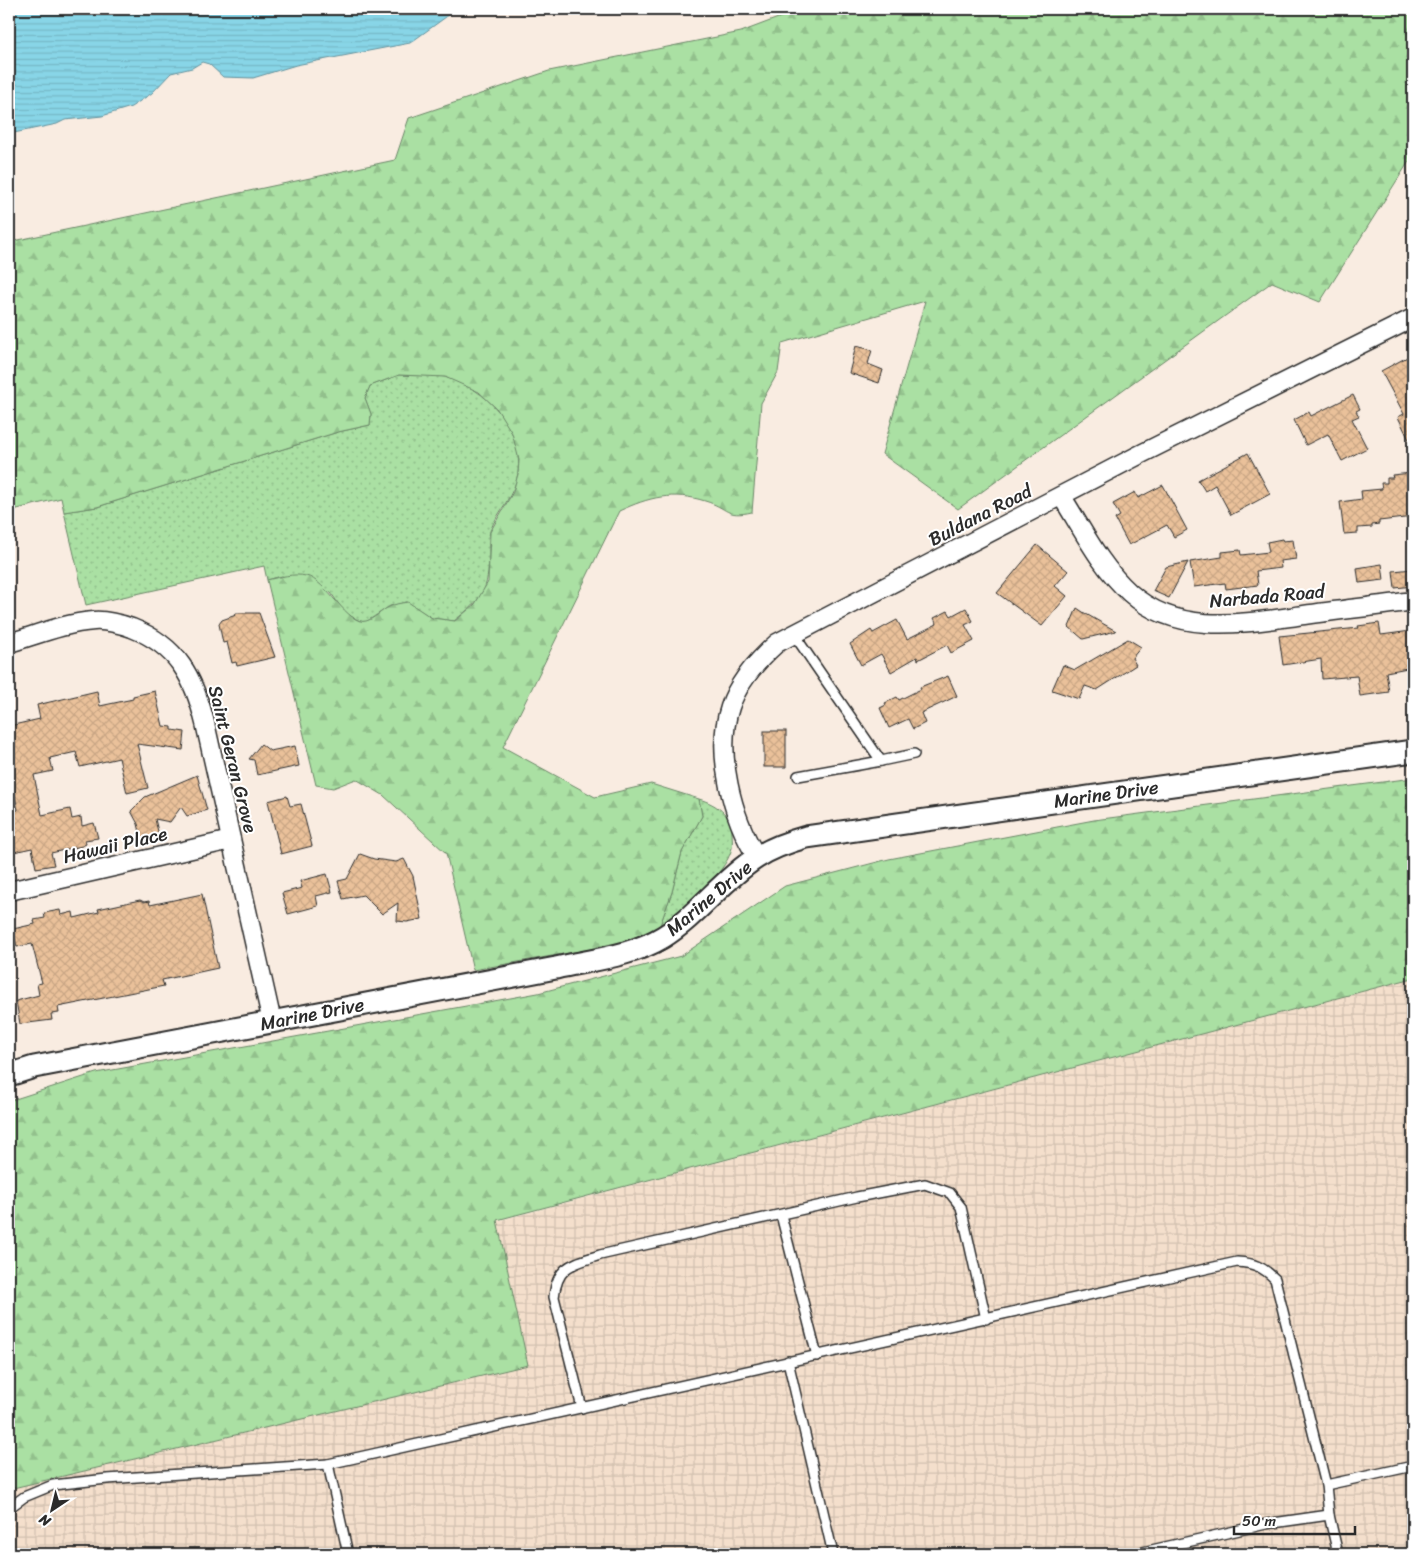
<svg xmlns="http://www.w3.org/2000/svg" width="1422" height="1563" font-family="Sriracha,sans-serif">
<defs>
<pattern id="industrial-grid" width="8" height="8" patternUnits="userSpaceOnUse" patternTransform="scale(1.25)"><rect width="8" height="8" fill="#f4dfcc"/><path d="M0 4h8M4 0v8" fill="none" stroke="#d1c0af"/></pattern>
<pattern id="grass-dots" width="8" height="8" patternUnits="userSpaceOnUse" patternTransform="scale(1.25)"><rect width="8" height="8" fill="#aae0a3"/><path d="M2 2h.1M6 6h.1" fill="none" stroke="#92c08c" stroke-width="1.8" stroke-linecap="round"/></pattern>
<pattern id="forest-firs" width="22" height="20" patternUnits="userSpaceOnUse" patternTransform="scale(1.25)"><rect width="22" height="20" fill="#aae0a3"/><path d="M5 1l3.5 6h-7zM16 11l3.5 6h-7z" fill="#92c08c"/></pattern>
<pattern id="water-rules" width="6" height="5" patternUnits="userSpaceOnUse" patternTransform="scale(1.25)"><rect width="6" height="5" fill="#88d5e7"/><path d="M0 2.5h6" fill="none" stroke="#76b7c6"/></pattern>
<pattern id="building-cross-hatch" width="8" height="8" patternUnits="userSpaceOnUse" patternTransform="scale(1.25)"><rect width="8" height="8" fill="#eac19a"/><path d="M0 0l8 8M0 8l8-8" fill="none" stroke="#c9a685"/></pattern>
</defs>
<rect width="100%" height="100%" fill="#f9ece1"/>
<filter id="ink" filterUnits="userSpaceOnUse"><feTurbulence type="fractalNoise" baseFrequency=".02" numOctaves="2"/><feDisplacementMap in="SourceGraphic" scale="10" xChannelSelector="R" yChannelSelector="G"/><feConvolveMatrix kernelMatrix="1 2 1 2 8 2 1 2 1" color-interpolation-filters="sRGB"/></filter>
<g filter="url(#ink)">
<polygon fill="url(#industrial-grid)" points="1413,978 1413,1554 9,1554 9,1489 527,1365 497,1221"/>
<g fill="url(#grass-dots)" stroke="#6a8667">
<path d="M399 375C414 376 431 374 445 377 486 387 524 429 518 473 515 495 498 511 490 531 488 538 489 547 489 554 488 592 484 597 454 621L432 618 407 602 390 606 366 622 360 621 345 613 331 593 282 576 267 580 264 566 86 605 64 512 97 507 338 432 370 425 371 414 365 398 370 386Z"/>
<path d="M699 799C716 804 731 814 732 832 732 837 733 843 732 848 725 877 681 908 659 928L672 892 682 852 702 816Z"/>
</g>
<g fill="url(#forest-firs)" stroke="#6a8667">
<path d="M802 9H1413V155L1320 302 1272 282 958 509 882 454 925 301 782 343 778 372 761 403 752 512C725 518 729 508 705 501 673 491 649 497 619 511L503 747 595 797 651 784 699 799 702 816 682 852 672 892 659 928 614 945 473 970 446 853 383 795 356 779 333 788 316 785 267 580C279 577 294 573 306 576 326 580 348 626 366 621 374 619 381 611 389 607 394 604 401 603 408 602L432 618 455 621 475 604 488 582 490 532 513 492 518 474 519 460 512 433 497 409 479 392 445 377 399 375 370 386 365 398 371 414 370 425 338 432 97 507 64 512 61 498 9 511V242L395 160 409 118 549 71 741 32Z"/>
<polygon points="1413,778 1413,978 497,1220 528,1365 9,1489 9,1101 96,1073 538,993 681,956 785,886 889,859 1094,820"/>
</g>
<polygon fill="url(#water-rules)" stroke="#63919c" points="9,9 457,9 410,43 296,65 253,78 223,77 209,64 202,62 192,68 171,73 152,93 131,107 102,116 65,120 57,124 9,134"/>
<g fill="url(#building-cross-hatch)" stroke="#2b2b2b">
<polygon points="856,346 872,350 868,364 883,370 879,383 849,373"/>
<polygon points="1413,354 1413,385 1407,388 1413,399 1413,448 1398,417 1404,414 1381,371"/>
<polygon points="1353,395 1360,409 1356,411 1359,416 1352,419 1367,448 1342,461 1328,434 1306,445 1294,420 1309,412 1311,416"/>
<polygon points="1248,453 1270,494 1231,515 1215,485 1205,491 1198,480"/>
<polygon points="1412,473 1413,517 1379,521 1379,524 1372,525 1372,527 1358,528 1358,533 1344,534 1340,502 1362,499 1361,491 1382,489 1381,483 1387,483 1387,478 1393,478 1392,475"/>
<polygon points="1163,485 1187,530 1174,537 1167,525 1129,545 1115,519 1120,516 1113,504 1135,492 1138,498"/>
<polygon points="1282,539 1283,541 1293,540 1296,559 1280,561 1281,568 1256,571 1258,585 1226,589 1225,583 1194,587 1190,562 1222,557 1222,552 1240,550 1241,555 1269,552 1267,542"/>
<polygon points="1037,545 1068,571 1055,586 1067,596 1042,626 997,593"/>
<polygon points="1188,562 1169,598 1153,591 1166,567"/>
<polygon points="1382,564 1384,580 1359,583 1357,568"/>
<polygon points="1413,569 1413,586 1395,588 1393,571"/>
<polygon points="966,608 973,621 965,625 974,641 951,653 947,645 918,660 917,657 891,672 881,654 861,665 850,644 871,630 873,633 897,620 907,639 937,624 934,618 948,611 951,616"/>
<polygon points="1077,608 1086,614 1116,631 1083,639 1069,627"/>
<polygon points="235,613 259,613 275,657 237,666 236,662 232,663 227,642 223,643 219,624 222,620 236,615"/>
<polygon points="1379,623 1381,635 1411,631 1413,643 1413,667 1386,672 1389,692 1360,696 1357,676 1322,679 1321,659 1283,665 1279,636 1359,628 1358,626"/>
<polygon points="1128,639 1141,647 1132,658 1136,665 1097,690 1085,686 1079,699 1052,690 1063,665 1075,670"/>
<polygon points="948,676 957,696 921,713 925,723 913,729 908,719 889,728 880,708 886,705 885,703 897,697 899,700 921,689 920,687"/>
<polygon points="97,691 100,706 133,699 133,696 155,691 163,726 172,727 172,730 185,732 183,750 137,744 148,788 127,793 119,758 80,767 76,752 50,758 53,771 34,775 42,815 70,809 72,819 81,817 82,826 94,823 98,838 85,840 86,844 82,846 51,853 54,865 36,868 32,848 9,853 9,812 18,810 12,781 9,782 9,726 40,719 37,705"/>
<rect x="764" y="731" width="22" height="36"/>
<polygon points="261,744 270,751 295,746 299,766 257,775 254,760 249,759"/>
<polygon points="197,775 207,810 187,816 181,807 170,822 155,819 160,840 143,844 138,824 131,811 145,797"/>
<polygon points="287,796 290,806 301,804 312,846 281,854 268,801"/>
<polygon points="360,854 374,859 396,862 404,859 413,876 422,919 407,922 397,921 398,903 382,914 363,895 343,899 338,881 347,879"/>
<polygon points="327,874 332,892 316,896 318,906 288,914 282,893 302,888 300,881"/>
<polygon points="202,894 218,968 162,980 164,986 58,1007 59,1013 51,1014 52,1020 20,1024 16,1001 39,995 37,984 42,983 32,944 17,947 13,929 35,924 34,920 45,918 44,913 60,910 61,915 73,912 74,918 99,912 98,909 140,900 144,902 149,901 150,905"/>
</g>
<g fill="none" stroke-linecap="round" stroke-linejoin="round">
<g stroke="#2b2b2b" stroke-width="12">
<g id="service">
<polyline points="793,633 881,761 914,754"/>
<polyline points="798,776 881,761"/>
<polyline points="781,1215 817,1356"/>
<polyline points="788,1361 833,1554"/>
<path d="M582 1408 554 1297C557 1265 573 1264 600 1255L857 1197 925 1184 950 1193 961 1207 986 1319"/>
<polyline points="1326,1485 1413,1466"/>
<polyline points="9,1508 24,1497 53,1485 107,1479 328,1464"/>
<path d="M348 1554 328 1464 1237 1262C1254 1263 1263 1267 1275 1279L1326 1485 1329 1515 1338 1554"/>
<polyline points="1134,1554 1266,1524 1329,1515"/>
</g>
</g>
<g stroke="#2b2b2b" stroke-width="21">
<g id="minor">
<path d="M1062 497C1083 530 1100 566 1130 593 1179 637 1245 623 1304 615 1340 610 1377 606 1413 601"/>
<path d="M9 643C36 635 65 623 94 621 106 620 120 624 132 628 178 646 194 678 205 723L272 1022"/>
<path d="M757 857C732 818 715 752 730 707 738 682 758 660 777 643L1139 455 1413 318"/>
<polyline points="9,891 231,840"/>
</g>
</g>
<g stroke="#2b2b2b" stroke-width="25">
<path id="tertiary" d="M9 1075 34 1067 556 968C591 960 632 956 663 937 698 915 722 880 756 858 771 848 788 842 806 837L1413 751"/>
</g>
<use href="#service" stroke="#fff" stroke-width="9"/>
<use href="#minor" stroke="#fff" stroke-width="18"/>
<use href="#tertiary" stroke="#fff" stroke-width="21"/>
</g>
</g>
<g text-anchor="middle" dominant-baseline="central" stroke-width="4" stroke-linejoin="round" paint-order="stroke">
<g font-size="19" fill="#2b2b2b" stroke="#fff">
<text transform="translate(980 515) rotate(-27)">Buldana Road</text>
<text transform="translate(1267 596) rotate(-5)">Narbada Road</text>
<text transform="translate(233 759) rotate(76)">Saint Geran Grove</text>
<text transform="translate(1106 794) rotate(-8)">Marine Drive</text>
<text transform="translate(115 845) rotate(-13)">Hawaii Place</text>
<text transform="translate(709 898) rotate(-40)">Marine Drive</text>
<text transform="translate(312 1014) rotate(-11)">Marine Drive</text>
</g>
</g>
<rect width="1422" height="1563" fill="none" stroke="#fff" stroke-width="30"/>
<rect x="15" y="15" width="1392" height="1533" fill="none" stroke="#2b2b2b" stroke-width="2" filter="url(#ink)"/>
<g transform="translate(52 1510) rotate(215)" stroke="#ffffff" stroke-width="4" paint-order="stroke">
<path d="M0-4L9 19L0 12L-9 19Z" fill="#2b2b2b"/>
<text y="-8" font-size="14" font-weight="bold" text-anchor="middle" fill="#2b2b2b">N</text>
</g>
<path d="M1234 1526v8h121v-8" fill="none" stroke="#2b2b2b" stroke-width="2.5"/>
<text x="1242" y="1526" font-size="15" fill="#2b2b2b" stroke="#ffffff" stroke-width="4" paint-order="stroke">50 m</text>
</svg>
